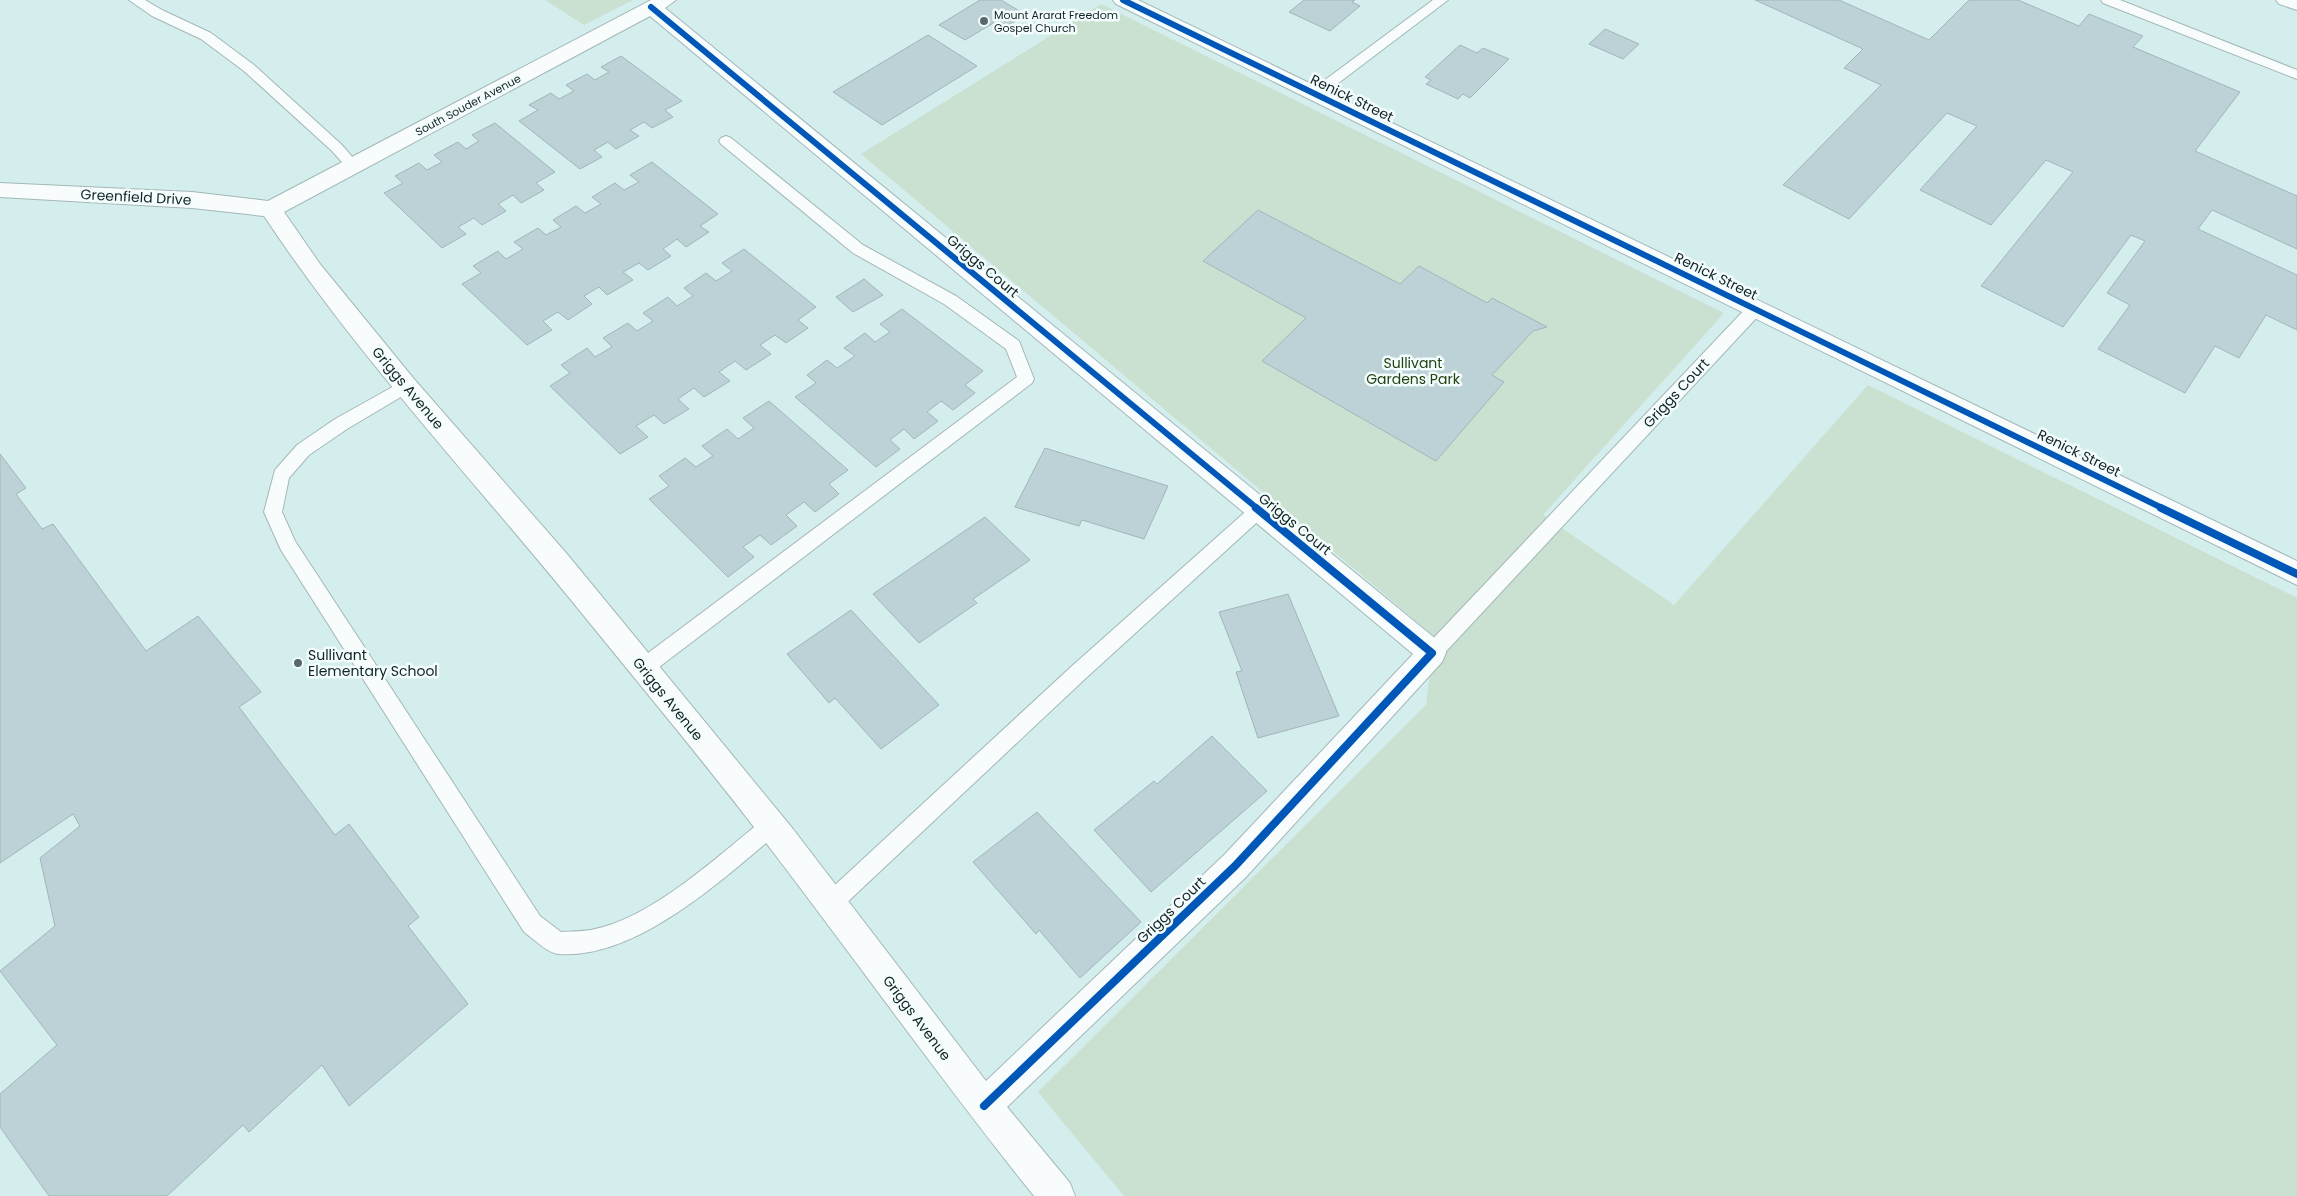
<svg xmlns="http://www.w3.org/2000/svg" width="2297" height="1196" font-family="Poppins,sans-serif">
<rect width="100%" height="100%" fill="#d4eeee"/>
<g fill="#cae0d1">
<polygon points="545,0 633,0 584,25"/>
<polygon points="1101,4 1724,313 1543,515 1674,605 1868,385 2297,598 2297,1196 1124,1196 1038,1092 1426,705 1434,636 861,154"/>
</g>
<g fill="#bdd2d6" stroke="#a2b5b9">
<polygon points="980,0 1001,0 1026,15 1005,27 995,22 965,40 939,25"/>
<polygon points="1304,0 1355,0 1352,2 1360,6 1330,31 1289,12"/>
<polygon points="1755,0 1839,0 1929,40 1969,0 2018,0 2079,26 2089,14 2143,36 2133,47 2240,92 2195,151 2297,196 2297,249 2212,210 2198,229 2297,275 2297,330 2266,315 2239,358 2215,346 2185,393 2098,349 2130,305 2107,293 2145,241 2131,235 2063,327 1981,286 2073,172 2046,160 1991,225 1920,190 1977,126 1947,113 1849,219 1783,185 1881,85 1844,68 1863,49"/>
<polygon points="1605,29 1639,44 1623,59 1589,44"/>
<polygon points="928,35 977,66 882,125 833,92"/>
<polygon points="1460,45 1477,53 1483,48 1509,59 1470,98 1463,94 1458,99 1426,84 1431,80 1425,77"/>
<polygon points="621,56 682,101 665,110 673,117 652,128 644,122 630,130 639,136 616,149 608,142 594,150 602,157 580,169 519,121 538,110 529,105 551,93 559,99 574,91 566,85 587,74 595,80 609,72 601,67"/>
<polygon points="495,123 555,172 536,183 544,190 521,203 513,195 498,204 506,211 482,225 474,218 458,227 466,234 442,248 384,193 403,183 395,176 419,163 427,170 442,162 434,155 458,142 466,149 479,141 472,135"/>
<polygon points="652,162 718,214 700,226 709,232 686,247 677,239 663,249 671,256 648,270 639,263 623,272 633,280 607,295 599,287 584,296 592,304 568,320 558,312 543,321 552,330 527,345 462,284 481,273 473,266 498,251 506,259 523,249 514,242 538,228 546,235 561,227 553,220 576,206 585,213 601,204 592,197 615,183 624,190 639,182 630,175"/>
<polygon points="1258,210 1400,284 1419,266 1487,303 1492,298 1547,327 1533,331 1492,375 1504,382 1436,461 1262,361 1306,318 1203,261"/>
<polygon points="744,249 816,307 798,320 808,328 786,343 775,335 760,345 771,354 746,370 735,361 719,372 730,381 704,397 694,388 678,399 689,409 664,424 654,415 636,426 648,437 620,454 550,386 570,373 561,365 587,348 595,357 612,347 603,338 628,323 637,331 653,321 643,313 668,297 677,306 693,296 684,288 706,273 716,281 732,271 722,263"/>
<polygon points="864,279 883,295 853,312 836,297"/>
<polygon points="902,309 983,371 965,385 975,393 953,410 941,401 927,412 938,421 914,439 904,429 890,440 900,449 876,467 795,397 816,383 807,375 827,360 837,368 855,356 844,348 865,333 875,342 890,332 880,324"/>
<polygon points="769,401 848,470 829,484 839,494 815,512 804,502 786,515 797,526 771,545 760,535 743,547 754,557 728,577 649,499 669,486 659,476 685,458 696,467 713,456 702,446 727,429 738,439 754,428 743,418"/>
<polygon points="1045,448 1168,486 1144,539 1082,520 1079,526 1015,507"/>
<polygon points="0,454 26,488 16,494 42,529 53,524 146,651 198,616 261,692 239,707 335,835 349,824 419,917 408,926 468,1004 349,1106 322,1065 249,1132 243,1125 167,1196 49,1196 0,1127 0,1094 57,1045 0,971 55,926 40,858 80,826 73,814 0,863"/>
<polygon points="985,517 1030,560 973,599 977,603 919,643 873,594"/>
<polygon points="1288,594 1339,716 1258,738 1236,672 1242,671 1219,612"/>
<polygon points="851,610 939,705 881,749 835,698 829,703 787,654"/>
<polygon points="1212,736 1267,791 1151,892 1094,830 1154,781 1157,784"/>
<polygon points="1037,812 1141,922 1080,978 1039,930 1036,934 973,862"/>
</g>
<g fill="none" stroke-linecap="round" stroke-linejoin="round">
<g stroke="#a3b7b7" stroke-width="2">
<g id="service">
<polygon points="129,0 145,0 162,10 211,33 254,65 342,145 360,166 358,169 348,169 332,151 244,71 201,39 152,16"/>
<polygon points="1433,0 1448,0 1320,97 1310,97 1308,94 1310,91"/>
<polygon points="2101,0 2120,0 2297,70 2297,79 2103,3"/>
<polygon points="726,136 731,138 863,245 956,296 1019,341 1034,379 1032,383 650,674 643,677 636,674 633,668 636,662 1017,377 1006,349 944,304 853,253 721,144 719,141 721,138"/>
<polygon points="1755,303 1761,305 1763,309 1761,313 1439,659 1432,661 1425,659 1422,653 1425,647 1749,305"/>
<path d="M405 380 411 381 413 386 411 391 347 429 309 455 289 478 282 512 295 541 540 916 561 932C572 931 584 932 595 929 653 917 718 856 764 819L771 816 778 819 781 826 778 833C723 879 636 960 559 954 547 953 534 939 524 932L281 550 264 512 275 470 297 445 335 419Z"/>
<polygon points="1259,503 1265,505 1268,510 1265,515 1086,678 839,910 831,914 823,910 820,903 823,896 1072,666 1253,505"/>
</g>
</g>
<g stroke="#a3b7b7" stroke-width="2">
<g id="minor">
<path d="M651 0H676L665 8 1442 644 1446 653 1442 662 1246 877 1007 1107 1070 1183 1075 1196H1034C944 1084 860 966 773 852 715 775 653 701 593 627 483 490 361 362 264 216L192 208 0 197V183L192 192 268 201ZM650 16 1413 654 1224 855 986 1081 793 829 567 554 414 379 320 264 284 212Z"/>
<polygon points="1113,0 1138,0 2297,561 2297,585 1116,4"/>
<polygon points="2276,0 2297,0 2297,10 2279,4"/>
</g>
</g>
<use href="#service" fill="#f9fcfc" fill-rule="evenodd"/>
<use href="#minor" fill="#f9fcfc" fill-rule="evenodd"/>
<g stroke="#f4fdfd" stroke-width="9">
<g id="cycleway-far1">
<polyline points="1123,0 2164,509"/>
<polyline points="651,7 1258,509"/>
</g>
</g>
<g stroke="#f4fdfd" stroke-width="11">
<g id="cycleway">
<polyline points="2161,508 2297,574"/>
<polyline points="984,1106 1235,866 1432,653 1256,508"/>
</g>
</g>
<use href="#cycleway-far1" stroke="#0057b8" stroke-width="6"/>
<use href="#cycleway" stroke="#0057b8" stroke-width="8"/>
</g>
<g fill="#566a6b" stroke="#f4fdfd" stroke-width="2">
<circle cx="984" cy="21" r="5"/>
<circle cx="298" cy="663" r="5"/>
</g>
<g text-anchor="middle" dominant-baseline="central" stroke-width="5" stroke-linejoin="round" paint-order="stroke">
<g font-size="11" fill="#122324" stroke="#f4fdfd" text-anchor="start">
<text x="994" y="15">Mount Ararat Freedom<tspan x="994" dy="13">Gospel Church</tspan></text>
</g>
<g font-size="11" fill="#122324" stroke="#f4fdfd">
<text transform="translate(468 105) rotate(-28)">South Souder Avenue</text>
</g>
<g font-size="14" fill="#122324" stroke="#f4fdfd">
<text transform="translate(1352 98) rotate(26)">Renick Street</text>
<text transform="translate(136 197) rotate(3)">Greenfield Drive</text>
<text transform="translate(983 266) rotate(40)">Griggs Court</text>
<text transform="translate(1716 276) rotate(26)">Renick Street</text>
<text transform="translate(408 388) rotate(50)">Griggs Avenue</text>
<text transform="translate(1676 393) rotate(-47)">Griggs Court</text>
<text transform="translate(2079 453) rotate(26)">Renick Street</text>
<text transform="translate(1295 524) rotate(39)">Griggs Court</text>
<text transform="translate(668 699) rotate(51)">Griggs Avenue</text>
<text transform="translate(1171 910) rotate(-44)">Griggs Court</text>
<text transform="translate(917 1018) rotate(53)">Griggs Avenue</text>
</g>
<g font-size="14" fill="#22420e" stroke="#f4fdfd">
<text x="1413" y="363">Sullivant<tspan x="1413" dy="16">Gardens Park</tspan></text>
</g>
<g font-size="14" fill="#122324" stroke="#f4fdfd" text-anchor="start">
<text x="308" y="655">Sullivant<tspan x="308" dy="16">Elementary School</tspan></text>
</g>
</g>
</svg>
